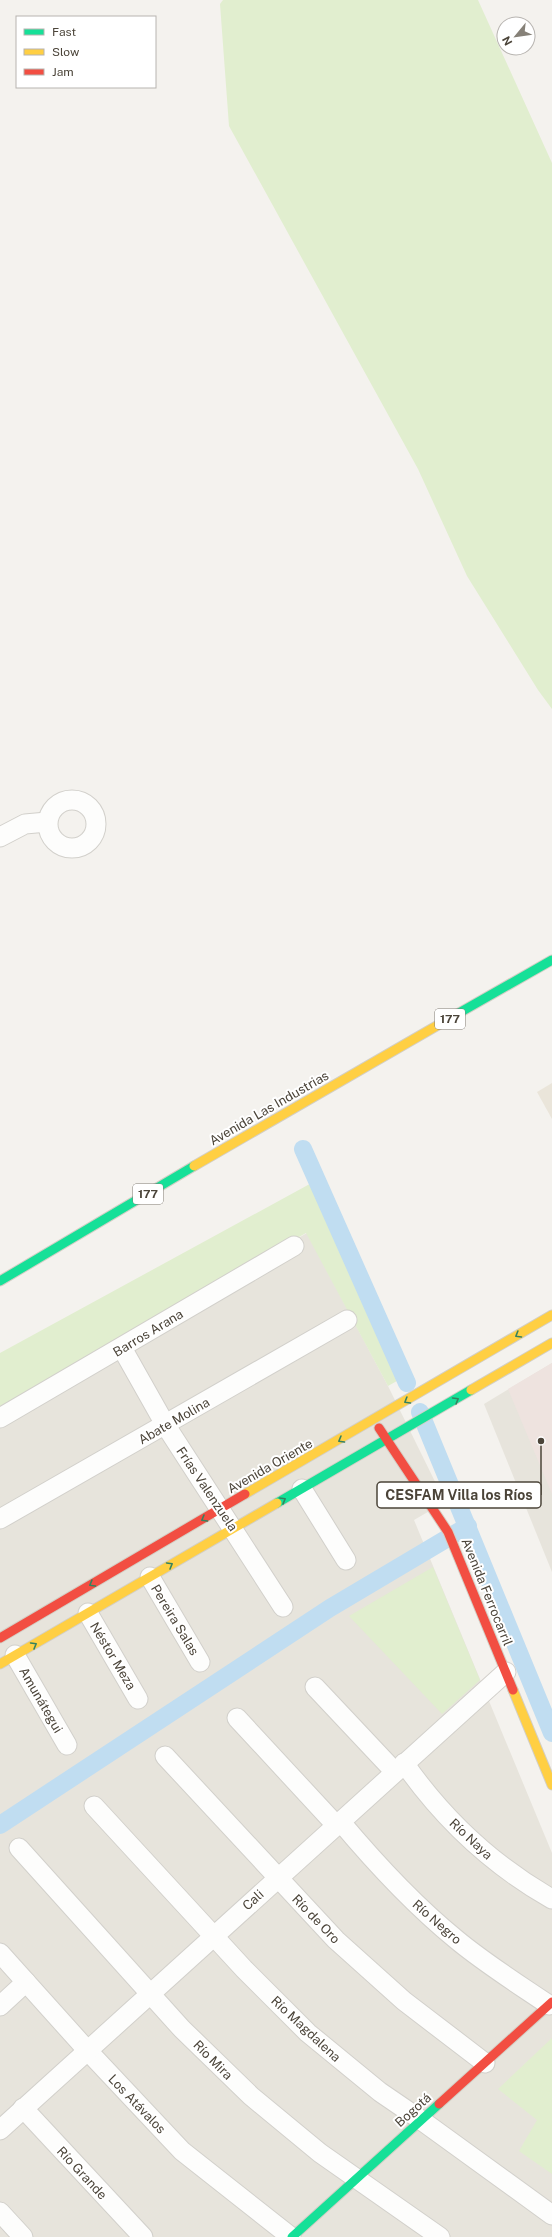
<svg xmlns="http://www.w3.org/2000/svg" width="552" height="2237" font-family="'Public Sans',sans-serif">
<rect width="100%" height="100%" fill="#f4f2ee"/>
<g fill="#e7e4dc">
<polygon points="307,1233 388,1386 445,1502 414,1520 552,1853 552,2237 0,2237 0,1408"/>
<polygon points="552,1363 552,1572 484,1404"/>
</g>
<polygon fill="#eae5da" points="552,1083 552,1119 537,1092"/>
<polygon fill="#eee3df" points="552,1363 552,1494 508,1389"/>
<g fill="#e1eecf">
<polygon points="223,0 478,0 552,163 552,709 538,690 467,576 418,469 229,126 220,4"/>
<polygon points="317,1180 404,1377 388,1386 306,1233 0,1408 0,1353"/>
<polygon points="433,1567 480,1680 442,1714 349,1616"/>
<polygon points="552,2038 552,2174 519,2151 537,2120 498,2089"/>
</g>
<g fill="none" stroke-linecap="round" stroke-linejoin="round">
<g stroke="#c0ddf1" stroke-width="18">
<polyline points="303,1149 407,1383"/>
<polyline points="420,1412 552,1733"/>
<polyline points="0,1825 330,1608 468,1526"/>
</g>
<g stroke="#d2d0cb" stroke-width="21">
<g id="street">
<circle cx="72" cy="824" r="24"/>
<polyline points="0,837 25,824 47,822"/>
<polyline points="122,1348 166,1426 283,1607"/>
<polyline points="0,1418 294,1246"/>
<polyline points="302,1489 346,1560"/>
<polyline points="0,1519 347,1320"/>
<polyline points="150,1577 200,1662"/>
<polyline points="88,1613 138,1699"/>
<polyline points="15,1655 67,1745"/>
<polyline points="315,1687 395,1772"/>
<polyline points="237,1718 336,1825"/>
<polyline points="165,1756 336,1940 404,2001 485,2063"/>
<path d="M404 1763C444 1820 492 1865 552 1899"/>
<polyline points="94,1806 244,1969 308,2033 380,2092 421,2120 552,2215"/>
<path d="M340 1821C376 1864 414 1905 457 1940 486 1964 518 1984 549 2005"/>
<polyline points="19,1848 182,2029 251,2096 320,2153 440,2237"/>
<polyline points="0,1953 87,2050 182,2151 291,2237"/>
<polyline points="0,2006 26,1982"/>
<polyline points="23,2108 143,2237"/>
<polyline points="0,2130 506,1672"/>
<polyline points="0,2212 23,2237"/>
</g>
</g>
<g stroke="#d3cfc5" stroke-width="11">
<g id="fast">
<polyline points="452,1017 552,960"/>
<polyline points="0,1281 194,1166"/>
<polyline points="277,1503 471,1390"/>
<polyline points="292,2237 439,2104"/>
</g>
</g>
<g stroke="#d3cfc5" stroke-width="11">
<g id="slow">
<polyline points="194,1166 452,1017"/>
<polyline points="471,1390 552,1343"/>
<polyline points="245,1494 552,1315"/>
<polyline points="0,1664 277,1503"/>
<polyline points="513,1690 552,1785"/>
</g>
</g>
<g stroke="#d3cfc5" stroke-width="11">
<g id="jam">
<polyline points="379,1428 448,1532 513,1690"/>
<polyline points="0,1638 245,1494"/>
<polyline points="439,2104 552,2002"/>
</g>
</g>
<use href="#street" stroke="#fdfdfc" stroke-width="19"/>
<use href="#fast" stroke="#16e098" stroke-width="9"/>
<use href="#slow" stroke="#ffcf43" stroke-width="9"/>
<use href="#jam" stroke="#f24e42" stroke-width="9"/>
</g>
<defs><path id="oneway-chevron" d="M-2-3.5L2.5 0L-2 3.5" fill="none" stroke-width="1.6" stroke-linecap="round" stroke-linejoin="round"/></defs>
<g stroke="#36825f">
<use href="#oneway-chevron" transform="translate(518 1335) rotate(149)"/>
<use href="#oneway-chevron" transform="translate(456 1400) rotate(-30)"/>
<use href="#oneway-chevron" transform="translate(407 1401) rotate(149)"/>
<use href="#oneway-chevron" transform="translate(341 1440) rotate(150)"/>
<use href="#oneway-chevron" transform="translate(283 1500) rotate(-30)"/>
<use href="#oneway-chevron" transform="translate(204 1519) rotate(150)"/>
<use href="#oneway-chevron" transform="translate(170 1565) rotate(-30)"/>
<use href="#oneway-chevron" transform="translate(92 1584) rotate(150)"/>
<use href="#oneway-chevron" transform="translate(34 1645) rotate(-30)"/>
</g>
<g text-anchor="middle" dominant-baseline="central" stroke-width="4" stroke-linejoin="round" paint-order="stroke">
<g fill="#fff" stroke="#817c74" stroke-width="1">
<rect x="435" y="1009" width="30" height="20" rx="3"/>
<rect x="133" y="1184" width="30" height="20" rx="3"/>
</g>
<g font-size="12" font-weight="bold" fill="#4b4439">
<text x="450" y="1019">177</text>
<text x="148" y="1194">177</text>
</g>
<g font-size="13" fill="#4b4439" stroke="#fff">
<text transform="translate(269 1108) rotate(-30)">Avenida Las Industrias</text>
<text transform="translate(148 1333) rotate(-31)">Barros Arana</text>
<text transform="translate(174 1421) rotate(-30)">Abate Molina</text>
<text transform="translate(270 1466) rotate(-30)">Avenida Oriente</text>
<text transform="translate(207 1489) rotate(56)">Frías Valenzuela</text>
<text transform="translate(487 1592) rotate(68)">Avenida Ferrocarril</text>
<text transform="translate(175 1620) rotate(59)">Pereira Salas</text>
<text transform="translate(113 1656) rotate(59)">Néstor Meza</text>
<text transform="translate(41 1700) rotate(60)">Amunátegui</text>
<text transform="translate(471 1839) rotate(43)">Río Naya</text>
<text transform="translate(253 1900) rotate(-42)">Cali</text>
<text transform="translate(316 1919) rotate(46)">Río de Oro</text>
<text transform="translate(437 1922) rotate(41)">Río Negro</text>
<text transform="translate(306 2029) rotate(43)">Río Magdalena</text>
<text transform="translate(213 2060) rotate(45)">Río Mira</text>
<text transform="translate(137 2104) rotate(46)">Los Atávalos</text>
<text transform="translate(413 2110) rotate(-42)">Bogotá</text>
<text transform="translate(82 2173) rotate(47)">Río Grande</text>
</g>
</g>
<path fill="none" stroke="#4b4439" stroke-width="1.5" d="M541 1441L541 1495"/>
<circle fill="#4b4439" stroke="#fff" stroke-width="1.5" cx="541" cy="1441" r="4"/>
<rect fill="#fff" stroke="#4b4439" stroke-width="1.5" x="377" y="1482" width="164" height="26" rx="4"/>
<g font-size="14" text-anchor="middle" font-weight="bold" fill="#4b4439">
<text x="459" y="1500">CESFAM Villa los Ríos</text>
</g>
<rect x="16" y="16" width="140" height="72" fill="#ffffff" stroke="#b7b4b0"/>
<rect x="24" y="29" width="20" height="6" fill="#16e098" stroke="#b7b4b0"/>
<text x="52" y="36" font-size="12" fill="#4b4439">Fast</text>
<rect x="24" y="49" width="20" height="6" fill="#ffcf43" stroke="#b7b4b0"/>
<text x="52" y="56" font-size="12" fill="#4b4439">Slow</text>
<rect x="24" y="69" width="20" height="6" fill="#f24e42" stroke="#b7b4b0"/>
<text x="52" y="76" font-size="12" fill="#4b4439">Jam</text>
<g transform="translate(516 36) rotate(241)"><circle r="19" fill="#ffffff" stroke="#b7b4b0"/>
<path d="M0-3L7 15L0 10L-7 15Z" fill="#868178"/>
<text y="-6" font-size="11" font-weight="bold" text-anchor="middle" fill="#4b4439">N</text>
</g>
</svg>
